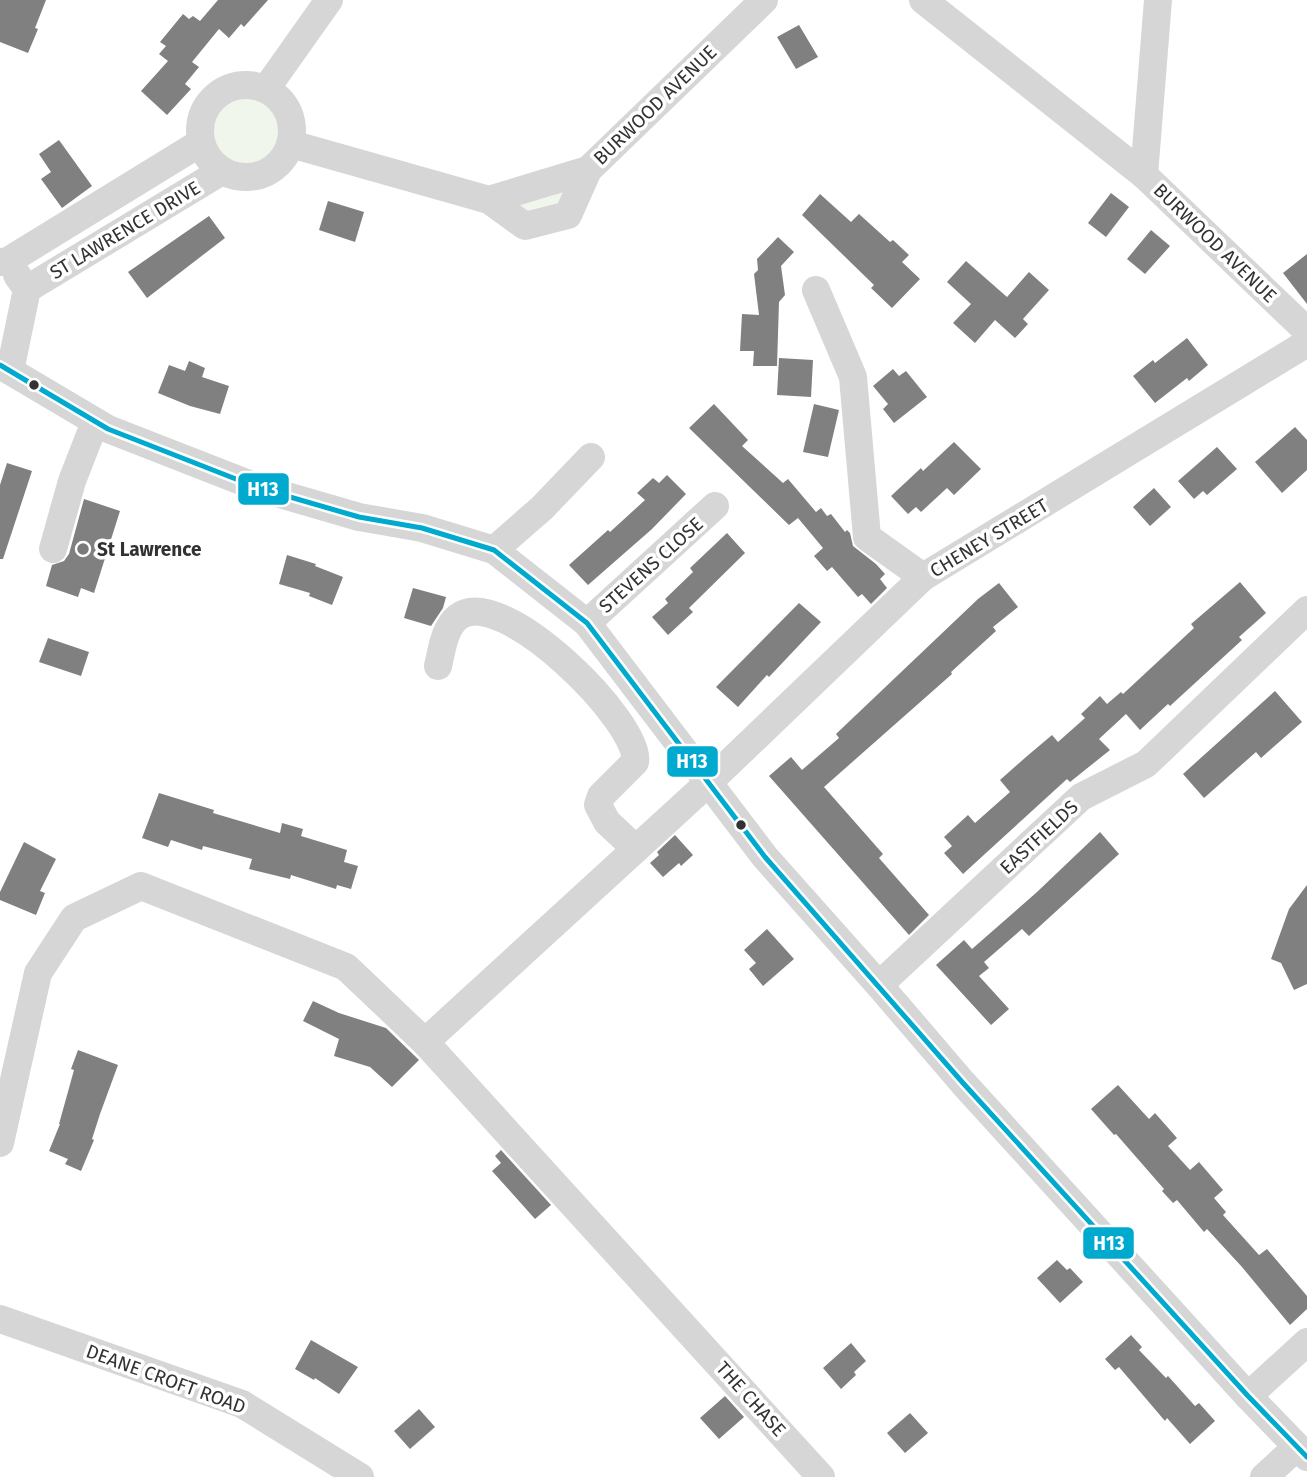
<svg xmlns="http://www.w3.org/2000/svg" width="1307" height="1477" font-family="'Fira Sans',sans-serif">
<rect width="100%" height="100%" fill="#fff"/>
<g fill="#f1f6ed">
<circle cx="246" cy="131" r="38"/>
<polygon points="574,182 561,208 526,218 504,201"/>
</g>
<g fill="#808080">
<polygon points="0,0 46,0 35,28 38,29 28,53 0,42"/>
<polygon points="218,0 268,0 244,27 241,24 229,38 219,29 192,62 199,67 185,84 191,89 167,115 141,91 168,61 159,54 166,46 160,42 183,14 189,19 193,16 200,21"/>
<polygon points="799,25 818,57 796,69 777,37"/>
<polygon points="59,140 92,186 62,208 41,179 51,172 39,154"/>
<polygon points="1111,193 1129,207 1106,237 1088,223"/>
<polygon points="820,194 851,222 859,214 890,242 893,240 909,255 902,262 920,279 892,308 871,288 874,285 802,215"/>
<polygon points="328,201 364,212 355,242 319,230"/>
<polygon points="209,216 225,238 147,298 128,272"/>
<polygon points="1151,230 1170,246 1145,274 1127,259"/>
<polygon points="778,237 794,252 781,266 785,295 779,302 777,366 753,366 754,351 740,351 742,314 759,315 754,274 758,270 757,259"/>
<polygon points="1307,254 1307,304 1283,273"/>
<polygon points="966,261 1007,297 1029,272 1049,290 1023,319 1028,324 1015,338 995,320 975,343 953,323 971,304 947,282"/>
<polygon points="1187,338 1208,365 1189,381 1187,378 1155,403 1133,376 1153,360 1155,363"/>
<polygon points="779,358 813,360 811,397 777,395"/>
<polygon points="189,361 205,368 202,377 229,386 220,414 190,406 158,393 169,365 185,371"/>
<polygon points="893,369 899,376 906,371 927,397 894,423 883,409 888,404 873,386"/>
<polygon points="714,404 748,440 742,446 783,483 788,479 816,512 821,508 827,516 831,514 845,532 847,530 850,533 853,546 876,564 885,574 880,579 887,588 871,604 862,594 858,597 832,567 827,571 814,556 823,548 798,518 789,525 689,428"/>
<polygon points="814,404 839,410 828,457 803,452"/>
<polygon points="1295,427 1307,440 1307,470 1282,493 1255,462"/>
<polygon points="954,442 981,469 954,495 947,488 921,512 916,507 908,514 891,496 921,468 923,471"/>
<polygon points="1217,447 1237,469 1207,495 1203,491 1194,499 1178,481"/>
<polygon points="7,463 32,471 3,559 0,559 0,485"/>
<polygon points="667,475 686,494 652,529 588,585 569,565 608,530 610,532 645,500 637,493 653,478 659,483"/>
<polygon points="1154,488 1171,507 1150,526 1133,507"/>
<polygon points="84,499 120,511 94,593 81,588 78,597 46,586 52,565 64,561 69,554"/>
<polygon points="727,533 745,553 689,608 693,612 668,635 652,617 668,603 665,599 693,572 690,568"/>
<polygon points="287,555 316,564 315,566 343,577 332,605 309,596 310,593 279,584"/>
<polygon points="1240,582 1266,613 1239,637 1242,640 1170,706 1168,704 1140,730 1126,714 1099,739 1110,750 1070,782 1067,779 963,874 944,853 952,846 944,837 968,815 975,823 1010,792 1000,780 1026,757 1052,735 1058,742 1085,718 1081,714 1100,696 1107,704 1121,692 1123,694 1194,628 1191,624"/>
<polygon points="999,583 1018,607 993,627 996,631 951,672 952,674 824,787 883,854 879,858 929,915 909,935 769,776 791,757 802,770 839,738 836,734 978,599"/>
<polygon points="413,588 446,597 443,608 431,626 404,618"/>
<polygon points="799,603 821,622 769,677 767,675 738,707 716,687"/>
<polygon points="48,638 89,652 81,676 39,662"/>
<polygon points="1275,691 1302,722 1261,758 1256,752 1204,798 1183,774"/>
<polygon points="159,793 214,810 213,813 280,833 282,823 303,829 301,836 347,850 344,862 358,866 351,889 337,885 336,889 291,875 290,879 249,869 252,859 203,846 202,850 171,840 168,847 142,838"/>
<polygon points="1100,832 1119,854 1029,936 1022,929 984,962 989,968 979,976 1009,1009 991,1025 936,965 964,940 972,949 1037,892"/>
<polygon points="675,835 693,855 681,866 679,863 663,877 650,863 659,855 657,852"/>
<polygon points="24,842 56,859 40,891 45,893 36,915 0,900 0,892"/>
<polygon points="1307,885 1307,984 1294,990 1281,963 1271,959 1289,909"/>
<polygon points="767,929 794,959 763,986 749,969 756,963 744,950"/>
<polygon points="313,1001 339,1013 386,1028 419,1060 392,1087 370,1067 334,1056 339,1039 303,1021"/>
<polygon points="78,1050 118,1065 100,1114 92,1139 94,1140 81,1171 65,1164 68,1159 49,1151 60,1124 59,1124 74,1070 71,1069"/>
<polygon points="1118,1085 1149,1119 1155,1113 1177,1138 1168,1146 1190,1170 1199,1162 1223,1190 1214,1198 1226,1212 1223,1215 1259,1255 1267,1249 1307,1296 1307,1309 1290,1325 1242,1267 1207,1229 1204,1232 1177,1200 1173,1203 1162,1191 1164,1189 1116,1134 1114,1135 1091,1109"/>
<polygon points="501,1150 551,1205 535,1219 492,1171 501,1163 495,1156"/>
<polygon points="1057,1260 1067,1270 1070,1268 1083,1282 1060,1303 1037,1278"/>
<polygon points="1131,1335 1142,1347 1139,1350 1166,1378 1168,1376 1195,1406 1199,1403 1215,1421 1190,1444 1167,1418 1165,1421 1119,1367 1115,1370 1105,1359"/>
<polygon points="311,1340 358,1367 339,1394 315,1378 314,1380 295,1369"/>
<polygon points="851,1343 866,1361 854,1372 856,1375 841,1389 823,1368"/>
<polygon points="725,1396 744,1417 719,1439 700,1418"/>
<polygon points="419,1409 435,1427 410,1449 394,1431"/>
<polygon points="910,1413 928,1433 905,1453 887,1433"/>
</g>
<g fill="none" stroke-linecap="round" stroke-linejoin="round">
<g stroke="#d6d6d6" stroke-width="28">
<polyline points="923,0 1144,175 1307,331"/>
<circle cx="246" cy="131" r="46"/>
<polyline points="266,89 329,0"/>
<polyline points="291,144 489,200 588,170 764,0"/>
<polyline points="1144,175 1158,0"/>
<polyline points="489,200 525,226 568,215 588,170"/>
<polyline points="0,262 8,261 200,143"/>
<polyline points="27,289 222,171"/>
<polyline points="816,290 853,377 867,537 923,577"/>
<polyline points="0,365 108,429 259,488 359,517 422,528 494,550 587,623 765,857 879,985 963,1083 1248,1396 1307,1457"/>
<polyline points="10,371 27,289 17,275"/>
<polyline points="53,549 72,481 95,422"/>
<polyline points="494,550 542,508 591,457"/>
<polyline points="587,623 715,506"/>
<path d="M438 666C442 650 444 628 458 617 501 582 643 725 635 762L601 796 598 805 607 822 636 849"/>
<polyline points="879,985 1081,797 1146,764 1307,610"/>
<polyline points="425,1042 708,783 923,577 1307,343"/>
<polyline points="0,1143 38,973 74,918 141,886 346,967 425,1042 821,1477"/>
<polyline points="0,1319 242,1404 360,1477"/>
<polyline points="1248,1396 1307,1342"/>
<polyline points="1264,1477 1297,1447"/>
</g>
<g stroke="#fff" stroke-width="10">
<polyline id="bus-1" points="0,365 108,429 259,488 359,517 422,528 494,550 587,623 765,857 963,1083 1248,1396 1307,1457"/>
</g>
<use href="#bus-1" stroke="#00a9ce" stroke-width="5"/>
</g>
<g fill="#323232" stroke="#fff" stroke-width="2.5">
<circle cx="34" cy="385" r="6"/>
<circle cx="741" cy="825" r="6"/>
</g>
<circle fill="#7a7a7a" stroke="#fff" stroke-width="2.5" cx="83" cy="549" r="7"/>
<g text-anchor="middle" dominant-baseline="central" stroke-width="7" stroke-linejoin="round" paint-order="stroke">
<g font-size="19" fill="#323232" stroke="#fff">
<text transform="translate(655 105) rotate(-44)">BURWOOD AVENUE</text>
<text transform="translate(125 230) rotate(-31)">ST LAWRENCE DRIVE</text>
<text transform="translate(1215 243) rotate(44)">BURWOOD AVENUE</text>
<text transform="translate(989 538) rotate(-31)">CHENEY STREET</text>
<text transform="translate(651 565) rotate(-42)">STEVENS CLOSE</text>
<text transform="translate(1039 837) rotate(-43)">EASTFIELDS</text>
<text transform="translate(166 1379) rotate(20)">DEANE CROFT ROAD</text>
<text transform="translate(751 1399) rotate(48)">THE CHASE</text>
</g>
<g font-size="19" font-weight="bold" fill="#323232" stroke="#fff" text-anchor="start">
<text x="97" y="549">St Lawrence</text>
</g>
</g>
<g stroke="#fff" stroke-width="2.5">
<rect x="237" y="472" width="53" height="34" rx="7" fill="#00a9ce"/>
<rect x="666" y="745" width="53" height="33" rx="7" fill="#00a9ce"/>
<rect x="1082" y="1226" width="53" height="34" rx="7" fill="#00a9ce"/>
</g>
<g font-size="19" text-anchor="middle" font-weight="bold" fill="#fff">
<text x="263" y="496">H13</text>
<text x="692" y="768">H13</text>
<text x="1109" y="1250">H13</text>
</g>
</svg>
